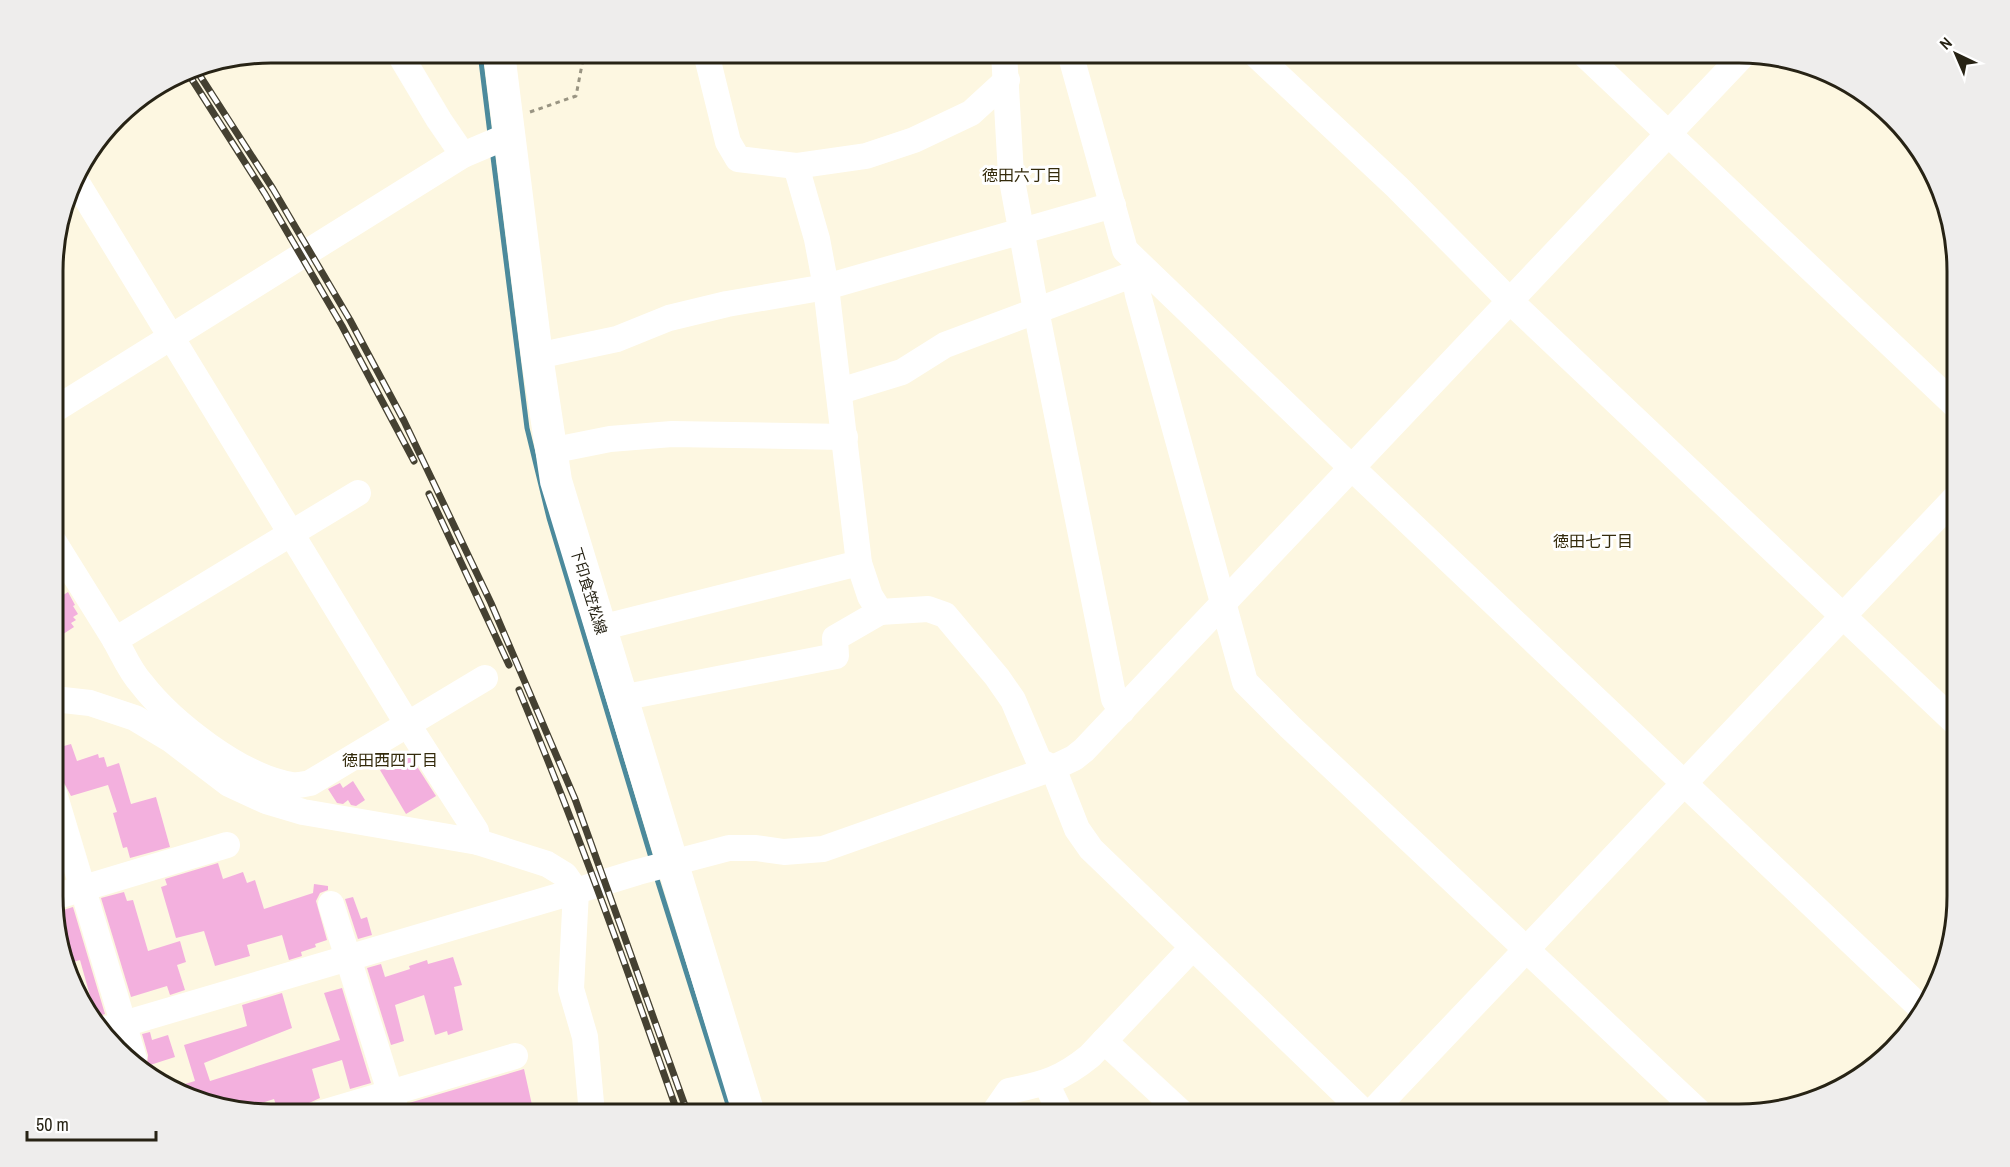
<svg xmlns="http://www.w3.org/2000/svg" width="2010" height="1167" font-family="'Archivo Narrow','Noto Sans JP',sans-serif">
<rect width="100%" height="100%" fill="#fdf7e1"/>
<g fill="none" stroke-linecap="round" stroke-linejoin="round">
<g stroke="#4c8a9c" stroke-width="5">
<polyline points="480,53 490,134"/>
<polyline points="492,149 527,428 549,518 652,861"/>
<polyline points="656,876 731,1114"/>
</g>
</g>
<g fill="#f3b0de">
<polygon points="68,592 75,605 73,606 78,614 73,617 76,620 71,623 74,627 54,640 54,601"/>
<polygon points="71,744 77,761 98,754 99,758 104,757 107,767 119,763 131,804 156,797 170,847 130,858 127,847 123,848 113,813 117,812 108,785 71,796 63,781 55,754 59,753 57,748"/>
<polygon points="409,754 436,796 406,814 380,770"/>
<polygon points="353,781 365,800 356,806 351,805 348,800 343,804 337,803 328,789 340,783 343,788"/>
<polygon points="218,863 223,879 243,872 247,883 255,880 264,909 313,893 314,884 328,886 328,890 320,893 316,901 327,940 315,944 316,947 301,952 302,956 289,960 282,935 247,945 250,956 215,966 204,931 176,938 161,887 167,885 165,879"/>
<polygon points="124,892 127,901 133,900 148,951 180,941 186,962 177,965 185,990 170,995 167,986 131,997 101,898"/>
<polygon points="353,897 361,919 367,917 372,935 358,939 345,899"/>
<polygon points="73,907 105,1014 96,1017 80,960 69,963 54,924 54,915 60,913 60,911"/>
<polygon points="453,957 462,985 454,987 463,1030 448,1035 447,1031 435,1035 424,995 395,1005 404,1041 391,1045 367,968 381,964 385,977 410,969 409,966 427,960 428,964"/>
<polygon points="342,988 371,1083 350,1089 342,1060 312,1069 320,1098 309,1103 304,1114 279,1114 274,1099 246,1108 171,1088 195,1081 184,1045 247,1026 242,1005 282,993 292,1028 204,1063 210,1081 340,1040 324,993"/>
<polygon points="150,1032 152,1040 168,1035 175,1057 147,1066 148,1055 142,1034"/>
<polygon points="524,1069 532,1105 513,1109 515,1114 412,1114 409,1103"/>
</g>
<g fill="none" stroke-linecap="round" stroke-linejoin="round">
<polyline stroke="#999482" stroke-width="3" stroke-dasharray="4.5 4.5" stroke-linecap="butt" points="530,112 576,96 584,54 588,53"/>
<g stroke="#fff" stroke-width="26">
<polyline points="399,53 439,120 463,155"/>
<polyline points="706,53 728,142 738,159 796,166 866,156 914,140 971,113 1007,80"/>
<polyline points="1004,53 1011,175 1036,310 1114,699 1122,711"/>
<polyline points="1070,53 1125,250 1352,468 1923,1010"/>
<polyline points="1254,53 1397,187 1510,301 1957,724"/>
<polyline points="1583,53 1957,407"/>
<polyline points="796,166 817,239 826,287 859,563 870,596 880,612 928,609 945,615 997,677 1013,700 1039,761 1053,768 1077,829 1091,849 1366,1114"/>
<polyline points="74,178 408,725 476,831 478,842 547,864 565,875 576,891 571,989 585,1037 592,1114"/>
<polyline points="1134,274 1138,295 1245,682 1290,727 1701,1114"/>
<polyline points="537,356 617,339 669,318 727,304 826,287 1113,205"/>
<polyline points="840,391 902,372 945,345 1134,274 1141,266"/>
<polyline points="54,410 463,155 510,135"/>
<polyline points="550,451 610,439 672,434 845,437"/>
<polyline points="54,542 115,640 358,493"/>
<polyline points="600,628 859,563"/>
<path d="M115 640C123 654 130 671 141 683 172 723 241 777 292 785 298 786 304 784 310 783L485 678"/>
<polyline points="621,698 836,656 835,638 880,612"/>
<polyline points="54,699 90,703 135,718 170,739 229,784 266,801 303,812 478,842"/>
<polyline points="54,793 134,1059"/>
<polyline points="54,897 227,845"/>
<polyline points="331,904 397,1114"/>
<polyline points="103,1030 576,891 638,872 729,848 756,848 784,852 823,849 1053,768 1074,758 1084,750 1744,54"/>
<polyline points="1104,1041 1183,1114"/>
<polyline points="1046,1083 1061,1114"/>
<polyline points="319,1114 515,1056"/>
<path d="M993 1114 1009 1091C1044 1084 1062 1079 1090 1056L1192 948"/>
<polyline points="1370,1114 1957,496"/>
</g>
<polyline stroke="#fff" stroke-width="32" points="499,53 537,356 556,481 749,1114"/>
<g stroke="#454132" stroke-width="7">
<g id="rail">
<polyline points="195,68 273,189 350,320 404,421 491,603 575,799 688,1114"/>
<polyline points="186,70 265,194 342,326 414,461"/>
<polyline points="429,494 509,665"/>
<path d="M519 690C578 831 628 971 678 1114"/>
</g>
</g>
<use href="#rail" stroke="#fff" stroke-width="4.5" stroke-dasharray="14" stroke-linecap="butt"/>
</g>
<g text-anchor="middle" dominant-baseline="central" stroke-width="6" stroke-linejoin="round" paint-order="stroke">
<g font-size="15" fill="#272315" stroke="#fff">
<text transform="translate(589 591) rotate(73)">下印食笠松線</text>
</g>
<g font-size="16" fill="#342b0c" stroke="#fff">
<text x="1022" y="175">徳田六丁目</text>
<text x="1593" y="541">徳田七丁目</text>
<text x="390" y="760">徳田西四丁目</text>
</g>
</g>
<path d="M0 0H2010V1167H0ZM271 63H1739A208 208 0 0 1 1947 271V896A208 208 0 0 1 1739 1104H271A208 208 0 0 1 63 896V271A208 208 0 0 1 271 63Z" fill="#eeedec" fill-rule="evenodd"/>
<path fill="none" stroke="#272315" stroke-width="3" d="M271 63H1739A208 208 0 0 1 1947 271V896A208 208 0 0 1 1739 1104H271A208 208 0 0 1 63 896V271A208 208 0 0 1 271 63Z"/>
<g transform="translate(1956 54) rotate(316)" stroke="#ffffff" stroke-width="4.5" paint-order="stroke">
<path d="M0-4.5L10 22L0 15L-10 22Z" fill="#272315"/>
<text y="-9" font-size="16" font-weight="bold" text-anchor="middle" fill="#272315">N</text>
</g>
<path d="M27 1131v9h129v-9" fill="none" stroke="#272315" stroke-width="3"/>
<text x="36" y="1131" font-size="18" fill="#272315" stroke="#ffffff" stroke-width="4.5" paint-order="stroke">50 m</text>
</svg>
